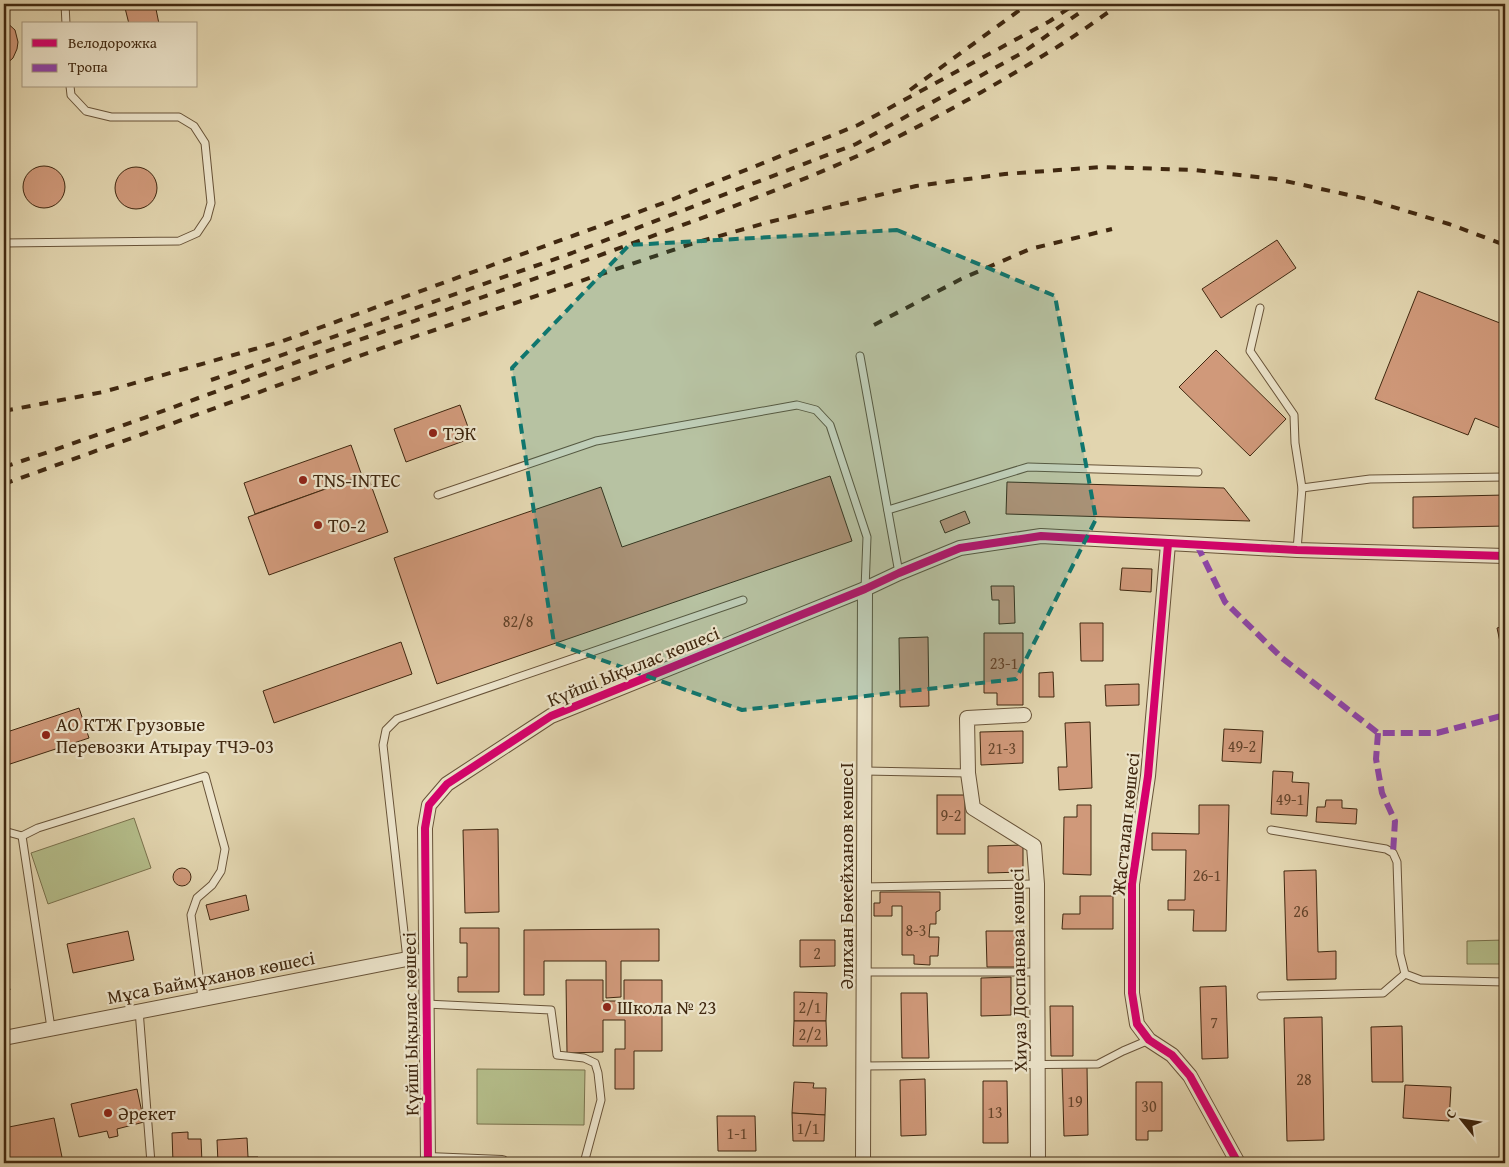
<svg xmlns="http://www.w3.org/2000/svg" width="1509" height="1167" font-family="'Gentium Book Plus',serif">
<rect width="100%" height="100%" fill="#e2d5af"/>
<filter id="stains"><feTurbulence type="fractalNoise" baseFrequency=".004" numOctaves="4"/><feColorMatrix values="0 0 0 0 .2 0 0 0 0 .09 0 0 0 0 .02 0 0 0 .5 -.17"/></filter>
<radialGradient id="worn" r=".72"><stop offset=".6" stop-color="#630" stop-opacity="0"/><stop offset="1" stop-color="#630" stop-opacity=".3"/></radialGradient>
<g fill="#b4bd8a" stroke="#7a724d">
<polygon points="134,818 151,868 48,904 31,853"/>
<polygon points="1504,940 1504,964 1467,964 1467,941"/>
<polygon points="477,1069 585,1070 584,1125 477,1124"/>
</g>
<g fill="#d0997a" stroke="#402810">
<polygon points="124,4 155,4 159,24 129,24"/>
<polygon points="4,20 15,30 18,42 17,49 13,58 4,66"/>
<circle cx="44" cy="187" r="21"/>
<circle cx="136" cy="188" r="21"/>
<polygon points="1277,240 1296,268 1221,318 1202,289"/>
<polygon points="1418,291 1505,325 1505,430 1475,418 1468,435 1375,399"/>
<polygon points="1216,350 1286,419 1250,456 1179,387"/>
<polygon points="460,405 472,438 406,462 394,429"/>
<polygon points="351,445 362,476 255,514 244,483"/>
<polygon points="367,474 388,532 269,575 248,517"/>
<polygon points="830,476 852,541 437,684 394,558 601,487 622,547"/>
<polygon points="1007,482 1224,488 1250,521 1006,514"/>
<polygon points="1505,495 1505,526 1413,528 1413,497"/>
<polygon points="965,511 970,523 945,533 940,521"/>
<polygon points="1122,568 1152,569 1151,592 1120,590"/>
<polygon points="991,586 1014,586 1015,623 999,624 999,600 992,600"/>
<polygon points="1080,623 1103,623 1103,661 1081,661"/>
<polygon points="1505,626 1505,665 1497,628"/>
<polygon points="984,633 1023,633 1023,705 997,705 997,693 984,693"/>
<polygon points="928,637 929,706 900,707 899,638"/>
<polygon points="401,642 412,674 274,723 263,691"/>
<polygon points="1053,672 1054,697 1039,697 1039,673"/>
<polygon points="1139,684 1139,705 1106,706 1105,685"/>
<polygon points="79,708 89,738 4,766 4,733"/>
<polygon points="1090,722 1092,788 1059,790 1058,767 1067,767 1065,723"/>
<polygon points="1224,729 1263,731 1261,763 1222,761"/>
<polygon points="1023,731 1023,763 981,765 980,732"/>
<polygon points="1273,771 1293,772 1292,782 1309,783 1307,816 1271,814"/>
<rect x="937" y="795" width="28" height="39"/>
<polygon points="1326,800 1342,800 1342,808 1357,809 1356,824 1316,822 1317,807 1325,807"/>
<polygon points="1077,805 1091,805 1091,875 1063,874 1064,817 1077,817"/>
<polygon points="1199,805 1229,805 1226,931 1193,931 1194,910 1168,910 1168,900 1185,900 1186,850 1152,850 1152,833 1199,834"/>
<polygon points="498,829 499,912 465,913 463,830"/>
<polygon points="1023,845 1023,872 988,873 988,846"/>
<circle cx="182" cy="877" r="9"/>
<polygon points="1316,870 1318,952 1336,951 1336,979 1287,980 1284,871"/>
<polygon points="880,892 940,892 940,910 936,912 936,924 930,924 929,937 939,937 938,956 930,956 930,965 914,964 914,955 902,955 902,906 892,906 892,916 874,916 874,903 880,903"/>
<polygon points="246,895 249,910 210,920 206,905"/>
<polygon points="1080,896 1113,896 1113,929 1062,929 1063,914 1080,914"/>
<polygon points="460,928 499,928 499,992 458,992 458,977 467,977 467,943 460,943"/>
<polygon points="659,929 659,961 621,961 621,997 606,998 606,961 544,961 544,995 524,995 524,930"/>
<polygon points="128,931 134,960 73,973 67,944"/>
<polygon points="986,931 1024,931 1024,967 987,967"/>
<polygon points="800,940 835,940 835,966 800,967"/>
<polygon points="4,966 10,990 4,991"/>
<polygon points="1011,977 1011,1015 981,1016 981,978"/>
<polygon points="566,980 603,980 603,1001 624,1001 624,980 662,980 662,1051 634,1051 634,1089 615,1089 615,1049 625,1049 625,1020 603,1020 603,1052 567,1053"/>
<polygon points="1226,986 1228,1058 1202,1059 1200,987"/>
<polygon points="794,992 827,993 826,1021 794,1021"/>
<polygon points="901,993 927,993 929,1058 902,1058"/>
<polygon points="1050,1006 1073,1006 1073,1056 1051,1056"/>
<polygon points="1322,1017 1324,1140 1287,1141 1284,1018"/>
<polygon points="794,1021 826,1021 827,1046 793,1046"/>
<polygon points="1402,1026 1403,1082 1372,1082 1371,1027"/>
<polygon points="1087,1066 1088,1135 1064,1136 1062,1067"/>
<polygon points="925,1079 926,1135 901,1136 900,1080"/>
<polygon points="983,1081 1007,1081 1008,1143 983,1143"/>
<polygon points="794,1082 814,1083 813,1088 826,1088 825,1115 792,1113"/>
<polygon points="1136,1082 1162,1082 1162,1131 1148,1131 1148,1140 1136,1140"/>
<polygon points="1405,1085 1451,1087 1449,1121 1403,1118"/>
<polygon points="137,1089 144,1122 117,1129 118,1136 109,1138 107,1131 79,1137 71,1104"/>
<polygon points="792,1113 825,1115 824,1141 793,1141"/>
<polygon points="717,1116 755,1116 756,1151 718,1151"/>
<polygon points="54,1118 63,1162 10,1163 4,1128"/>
<polygon points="188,1132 188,1139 201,1139 202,1163 173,1163 172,1133"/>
<polygon points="247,1138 248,1157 258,1157 258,1163 218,1163 217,1140"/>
</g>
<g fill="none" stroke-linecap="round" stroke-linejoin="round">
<g stroke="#685338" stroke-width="9">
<g id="lane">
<polyline points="65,4 66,24"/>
<polyline points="4,243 179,241 197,233 207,218 211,203 205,143 194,126 179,117 111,117 86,111 71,95 70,86"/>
<polyline points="1260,308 1250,351 1294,415 1295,443 1302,488 1297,550"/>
<polyline points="860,356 899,573"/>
<polyline points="1302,488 1370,479 1505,477"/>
<polyline points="438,495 596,441 797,405 816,410 830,425 867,537 865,589"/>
<polyline points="888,510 1028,467 1198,472"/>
<polyline points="865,771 968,773"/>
<polyline points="1271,830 1386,849 1393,853 1397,862 1400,954 1405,974 1421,980 1505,982"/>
<polyline points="4,831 22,836"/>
<polyline points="863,887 1037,884"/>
<polyline points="407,959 383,745 386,730 397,719 743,600"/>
<polyline points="863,972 1037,972"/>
<polyline points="1261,996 1383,993 1405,974"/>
<polyline points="426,1004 551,1010 557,1055 584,1058 595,1063 598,1073 601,1100 584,1163"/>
<polyline points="139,1010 151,1163"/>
<polyline points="51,1028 22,836 38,828 205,776 225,849 221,871 212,885 197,898 191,915 202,998"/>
<polyline points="863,1066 1098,1064 1123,1051 1149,1040"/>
</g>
</g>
<g stroke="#685338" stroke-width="16">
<g id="street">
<polyline points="1168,544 1148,776 1132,884 1132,993 1137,1024 1149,1040 1172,1055 1190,1076 1238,1163"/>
<polyline points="1024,715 967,718 968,773 973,808 1034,846 1037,884 1038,1163"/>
<polyline points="4,1038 407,959 426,963"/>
<polyline points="428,1160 502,1163"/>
<polyline points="428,1163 425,828 429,805 447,784 551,716 865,589 899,573 960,548 1041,536 1297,550 1505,556"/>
<path d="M863 1163C863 972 865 780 865 589"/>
</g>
</g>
<use href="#lane" stroke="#ece4cb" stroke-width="7"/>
<use href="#street" stroke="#ece4cb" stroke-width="14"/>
<g stroke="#402810" stroke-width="4" stroke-dasharray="9 9" stroke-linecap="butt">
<polyline points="910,90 1028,4"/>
<polyline points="874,325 961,279 1030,249 1112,229"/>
<polyline points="211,380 572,253 856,144 1022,53 1092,4"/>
<polyline points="4,411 103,392 283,341 666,202 858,125 1050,21 1075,4"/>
<path d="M4 467C133 424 259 374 388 330 479 299 568 267 658 234 732 207 807 180 879 146 937 118 994 86 1049 52 1074 37 1097 20 1120 4"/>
<polyline points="4,484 390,345 691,244 769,222 916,186 1005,174 1101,167 1195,170 1276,179 1367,199 1449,224 1505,245"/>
</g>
<g stroke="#8e44ad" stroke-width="6" stroke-dasharray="12 6" stroke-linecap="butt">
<polyline points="1197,545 1225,602 1282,658 1378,733 1437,733 1505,715"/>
<polyline points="1378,733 1376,759 1382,793 1395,821 1393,853"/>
</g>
<g stroke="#ece4cb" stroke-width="11">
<g id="cycleway">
<polyline points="1168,544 1148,776 1132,884 1132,993 1137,1024 1149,1040 1172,1055 1190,1076 1238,1163"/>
<polyline points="428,1163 425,828 429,805 447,784 551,716 865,589 899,573 960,548 1041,536 1297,550 1505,556"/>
</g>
</g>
<use href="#cycleway" stroke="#d6006c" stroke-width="8"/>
</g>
<path fill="#0f766e" fill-opacity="0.2" stroke="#0f766e" stroke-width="4" stroke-dasharray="10 6" stroke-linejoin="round" d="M897 230 1055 296 1096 519 1016 679 742 710 554 643 512 368 629 245Z"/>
<g fill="#8f2418" stroke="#ece4cb" stroke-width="2">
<circle cx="433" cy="433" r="5"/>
<circle cx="303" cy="480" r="5"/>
<circle cx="318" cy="525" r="5"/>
<circle cx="46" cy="735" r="5"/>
<circle cx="607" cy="1007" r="5"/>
<circle cx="108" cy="1113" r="5"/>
</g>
<g text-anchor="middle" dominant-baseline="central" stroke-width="4.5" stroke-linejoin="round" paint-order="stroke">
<g font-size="16" fill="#64442a">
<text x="518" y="621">82/8</text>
<text x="1004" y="663">23-1</text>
<text x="1242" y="746">49-2</text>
<text x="1002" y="748">21-3</text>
<text x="1290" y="799">49-1</text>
<text x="951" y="815">9-2</text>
<text x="1207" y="875">26-1</text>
<text x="1301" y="911">26</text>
<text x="916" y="930">8-3</text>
<text x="817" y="953">2</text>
<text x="810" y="1007">2/1</text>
<text x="1214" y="1022">7</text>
<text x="810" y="1034">2/2</text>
<text x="1304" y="1079">28</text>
<text x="1075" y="1101">19</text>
<text x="1149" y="1106">30</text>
<text x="995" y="1112">13</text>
<text x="808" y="1128">1/1</text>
<text x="737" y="1133">1-1</text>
</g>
<g font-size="19" fill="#402810" stroke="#ece4cb" text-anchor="start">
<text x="443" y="433">ТЭК</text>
<text x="313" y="480">TNS-INTEC</text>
<text x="328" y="525">ТО-2</text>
<text x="56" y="724">АО КТЖ Грузовые<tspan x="56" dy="22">Перевозки Атырау ТЧЭ-03</tspan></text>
<text x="617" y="1007">Школа № 23</text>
<text x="118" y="1113">Әрекет</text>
</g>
<g font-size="19" fill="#402810" stroke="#ece4cb">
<text transform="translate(633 666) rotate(-22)">Күйші Ықылас көшесі</text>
<text transform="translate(1125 824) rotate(-84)">Жасталап көшесі</text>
<text transform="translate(846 876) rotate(-90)">Әлихан Бөкейханов көшесI</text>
<text transform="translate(1018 970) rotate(-91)">Хиуаз Доспанова көшесі</text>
<text transform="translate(211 977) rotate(-11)">Мұса Баймұханов көшесі</text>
<text transform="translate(410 1024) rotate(-91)">Күйші Ықылас көшесі</text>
</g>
</g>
<rect width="1509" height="1167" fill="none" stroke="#e2d5af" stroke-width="20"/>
<rect x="5" y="5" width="1499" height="1157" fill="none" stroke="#402810" stroke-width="2.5"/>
<rect x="10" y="10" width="1489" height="1147" fill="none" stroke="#402810"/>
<rect x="22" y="22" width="175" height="65" fill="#ece4cb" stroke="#a79980"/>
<rect x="32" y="39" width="25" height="8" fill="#d6006c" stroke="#a79980"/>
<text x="68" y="48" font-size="15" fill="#402810">Велодорожка</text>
<rect x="32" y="64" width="25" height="8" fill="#8e44ad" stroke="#a79980"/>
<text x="68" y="72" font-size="15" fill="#402810">Тропа</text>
<g transform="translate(1462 1120) rotate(300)" stroke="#ece4cb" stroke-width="4" paint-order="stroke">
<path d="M0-4L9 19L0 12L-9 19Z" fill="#402810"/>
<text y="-8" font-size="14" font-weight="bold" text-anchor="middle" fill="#402810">С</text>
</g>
<rect width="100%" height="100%" filter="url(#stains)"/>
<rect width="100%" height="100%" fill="url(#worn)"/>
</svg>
